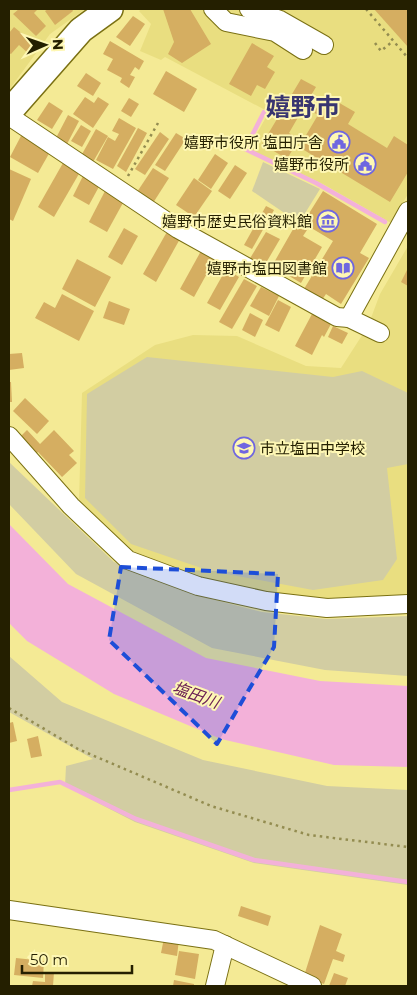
<svg xmlns="http://www.w3.org/2000/svg" width="417" height="995" font-family="Montserrat,'Noto Sans JP',sans-serif">
<rect width="100%" height="100%" fill="#f4ea95"/>
<g fill="#e9de80">
<polygon points="9,9 85,9 50,34 9,90"/>
<polygon points="142,9 408,9 408,194 391,223 323,184 248,149 269,112 165,57 161,60 140,51 151,24 139,11"/>
<polygon points="408,246 408,598 329,600 268,592 206,580 130,551 79,502 82,393 155,345 193,335 237,336 306,366 341,368 368,326 380,294"/>
</g>
<g fill="#d2cda2">
<polygon points="263,162 320,189 299,223 252,191"/>
<polygon points="147,357 333,377 362,371 408,393 408,464 387,468 397,559 383,580 313,590 210,571 131,544 85,498 87,394"/>
<polygon points="9,462 114,562 192,594 262,612 326,619 408,616 408,676 325,670 212,648 76,574 9,504"/>
<polygon points="9,656 62,702 203,760 327,786 408,790 408,885 254,863 135,822 65,786 66,766 93,759 9,712"/>
</g>
<polygon fill="#f3b1d9" points="9,524 68,584 206,658 320,681 408,686 408,767 334,765 221,739 114,694 27,641 9,623"/>
<g fill="none" stroke-linecap="round" stroke-linejoin="round">
<g stroke="#f3b1d9" stroke-width="4.5">
<polyline points="264,112 245,149 316,183 385,222"/>
<polyline points="9,790 60,782 136,819 254,860 408,882"/>
</g>
</g>
<g fill="#d5ae61">
<polygon points="19,9 38,9 34,13 46,26 36,36 13,14"/>
<polygon points="48,9 72,9 73,11 55,25 45,11"/>
<polygon points="163,9 190,9 211,44 182,63 168,54 174,42"/>
<polygon points="374,9 408,9 408,47"/>
<polygon points="133,16 145,24 130,46 116,37"/>
<polygon points="14,27 36,45 29,54 19,45 11,54 9,53 9,33"/>
<polygon points="110,41 144,61 139,70 135,67 130,75 135,77 129,88 120,82 122,78 107,70 113,59 103,54"/>
<polygon points="252,43 274,56 267,67 275,72 265,89 257,85 251,96 229,84"/>
<polygon points="166,71 197,89 184,112 153,94"/>
<polygon points="86,73 101,83 93,96 77,86"/>
<polygon points="301,79 316,87 307,102 321,111 329,97 355,112 348,124 387,148 394,136 408,145 408,172 390,202 299,147 318,115 304,107 289,133 299,139 287,159 262,144"/>
<polygon points="85,97 94,103 98,97 109,104 93,128 73,114"/>
<polygon points="129,98 139,104 131,117 121,111"/>
<polygon points="49,102 63,111 52,129 37,120"/>
<polygon points="68,115 79,121 67,144 56,138"/>
<polygon points="119,118 136,128 113,169 96,160 108,137 115,141 119,134 112,131"/>
<polygon points="81,125 91,131 82,147 71,141"/>
<polygon points="138,128 147,133 126,172 117,166"/>
<polygon points="96,129 108,136 93,162 81,156"/>
<polygon points="160,132 169,139 145,175 135,169"/>
<polygon points="176,133 186,139 165,171 155,165"/>
<polygon points="22,134 51,150 38,173 10,157"/>
<polygon points="215,154 228,163 211,189 198,180"/>
<polygon points="63,163 80,172 54,217 38,207"/>
<polygon points="235,165 247,173 230,199 218,191"/>
<polygon points="153,168 169,178 153,203 137,192"/>
<polygon points="9,169 31,179 13,221 9,219"/>
<polygon points="84,174 101,183 89,205 73,196"/>
<polygon points="194,178 212,191 194,217 176,205"/>
<polygon points="105,191 124,201 107,232 89,222"/>
<polygon points="323,191 377,224 360,253 369,258 341,304 326,294 322,300 304,289 333,241 303,223"/>
<polygon points="266,206 274,210 252,249 244,245"/>
<polygon points="296,224 307,230 303,236 322,247 301,283 272,266"/>
<polygon points="124,228 138,236 122,265 108,257"/>
<polygon points="168,230 181,237 156,282 143,274"/>
<polygon points="266,232 280,239 263,268 249,260"/>
<polygon points="201,251 215,259 194,297 180,289"/>
<polygon points="77,259 111,277 95,307 62,289"/>
<polygon points="408,268 408,286 401,282"/>
<polygon points="226,269 239,277 220,310 207,303"/>
<polygon points="244,279 257,286 232,329 219,322"/>
<polygon points="261,287 279,296 269,316 250,306"/>
<polygon points="62,294 94,311 79,341 35,318 44,302 55,308"/>
<polygon points="278,300 291,307 279,332 265,325"/>
<polygon points="109,301 130,309 124,325 103,318"/>
<polygon points="250,313 263,320 255,337 242,330"/>
<polygon points="312,314 331,324 324,337 322,335 312,355 295,346"/>
<polygon points="333,326 348,333 342,344 328,337"/>
<polygon points="22,353 24,368 9,370 9,354"/>
<polygon points="9,382 11,382 12,402 9,402"/>
<polygon points="25,398 49,421 37,434 13,411"/>
<polygon points="27,430 40,444 54,430 74,451 69,455 77,463 62,477 38,452 35,455 19,438"/>
<polygon points="13,722 17,741 9,743 9,723"/>
<polygon points="38,736 42,756 31,758 27,739"/>
<polygon points="241,906 271,916 268,926 238,916"/>
<polygon points="320,925 342,934 336,951 345,955 343,962 333,959 324,984 304,976"/>
<polygon points="164,938 179,940 177,956 161,953"/>
<polygon points="179,951 199,954 195,979 175,975"/>
<polygon points="16,958 44,961 43,978 14,975"/>
<polygon points="45,972 54,972 53,986 32,986 33,981 45,982"/>
<polygon points="334,973 348,978 345,986 329,986"/>
<polygon points="174,980 194,984 194,986 173,986"/>
</g>
<g fill="none" stroke-linecap="round" stroke-linejoin="round">
<g stroke="#7a7013" stroke-width="20">
<g id="minor">
<polyline points="213,9 226,22 275,32 303,50"/>
<polyline points="249,9 280,20 324,45"/>
<polyline points="9,116 178,229 337,317 349,318 380,333"/>
<polyline points="349,318 408,211"/>
<polyline points="9,436 71,506 128,560 198,586 266,601 327,608 408,604"/>
<polyline points="9,910 214,940 312,986"/>
<polyline points="215,986 225,945"/>
</g>
</g>
<g stroke="#7a7013" stroke-width="28">
<polyline id="highway" points="9,112 81,30 110,9"/>
</g>
<g stroke="#938c50" stroke-width="2.5" stroke-dasharray="2.5 4" stroke-linecap="butt">
<polyline points="366,9 408,58"/>
<polyline points="375,43 381,51 393,41"/>
<polyline points="128,176 158,123"/>
<polyline points="9,708 78,749 211,806 309,835 408,847"/>
</g>
<use href="#minor" stroke="#fff" stroke-width="18"/>
<use href="#highway" stroke="#fff" stroke-width="25"/>
</g>
<path fill="#1d4ed8" fill-opacity="0.2" stroke="#1d4ed8" stroke-width="4" stroke-dasharray="10 6" stroke-linejoin="round" d="M121 567 278 574 274 647 217 744 109 640Z"/>
<defs>
<g id="civic-ring" transform="scale(1.125)"><circle r="9.5" fill="#fef7b4" stroke="#6f66e0" stroke-width="1.5"/><path d="M-.6-6.5H3V-4.5H.6V-3L4-1V1h2V6H-6V1h2V-1L-.6-3ZM-1.2 2.5V6h2.4V2.5Z" fill="#6f66e0"/></g>
<g id="museum-ring" transform="scale(1.125)"><circle r="9.5" fill="#fef7b4" stroke="#6f66e0" stroke-width="1.5"/><path d="M0-6L6-3V-2H-6V-3ZM-5-1h2V3h-2ZM-1-1h2V3h-2ZM3-1h2V3H3ZM-6 4H6V6H-6Z" fill="#6f66e0"/></g>
<g id="library-ring" transform="scale(1.125)"><circle r="9.5" fill="#fef7b4" stroke="#6f66e0" stroke-width="1.5"/><path d="M-6-4Q-3-5.5-.7-3.5V5Q-3 3-6 4ZM6-4Q3-5.5 .7-3.5V5Q3 3 6 4Z" fill="#6f66e0"/></g>
<g id="school-ring" transform="scale(1.125)"><circle r="9.5" fill="#fef7b4" stroke="#6f66e0" stroke-width="1.5"/><path d="M0-5L7-2L0 1L-7-2ZM-4 1L0 2.5L4 1V4Q0 6-4 4Z" fill="#6f66e0"/></g>
</defs>
<g fill-rule="evenodd">
<use href="#civic-ring" x="339" y="142"/>
<use href="#civic-ring" x="365" y="164"/>
<use href="#museum-ring" x="328" y="221"/>
<use href="#library-ring" x="343" y="268"/>
<use href="#school-ring" x="244" y="448"/>
</g>
<g text-anchor="middle" dominant-baseline="central" stroke-width="4" stroke-linejoin="round" paint-order="stroke">
<g font-size="15" fill="#241f00" stroke="#fef7b4" text-anchor="end">
<text x="323" y="142">嬉野市役所 塩田庁舎</text>
<text x="349" y="164">嬉野市役所</text>
<text x="312" y="221">嬉野市歴史民俗資料館</text>
<text x="327" y="268">嬉野市塩田図書館</text>
<text x="260" y="448" text-anchor="start">市立塩田中学校</text>
</g>
<g font-size="16" font-style="italic" fill="#6d2255" stroke="#fef7b4">
<text transform="translate(196 695) rotate(20)">塩田川</text>
</g>
<g font-size="25" font-weight="bold" fill="#383570" stroke="#fef7b4">
<text x="303" y="107">嬉野市</text>
</g>
</g>
<rect width="417" height="995" fill="none" stroke="#241f00" stroke-width="20"/>
<g transform="translate(45 45) rotate(88)" stroke="#fef7b4" stroke-width="4" paint-order="stroke">
<path d="M0-4L9 19L0 12L-9 19Z" fill="#241f00"/>
<text y="-8" font-size="14" font-weight="bold" text-anchor="middle" fill="#241f00">N</text>
</g>
<path d="M22 965v8h110v-8" fill="none" stroke="#241f00" stroke-width="2.5"/>
<text x="30" y="965" font-size="15" fill="#241f00" stroke="#fef7b4" stroke-width="4" paint-order="stroke">50 m</text>
</svg>
